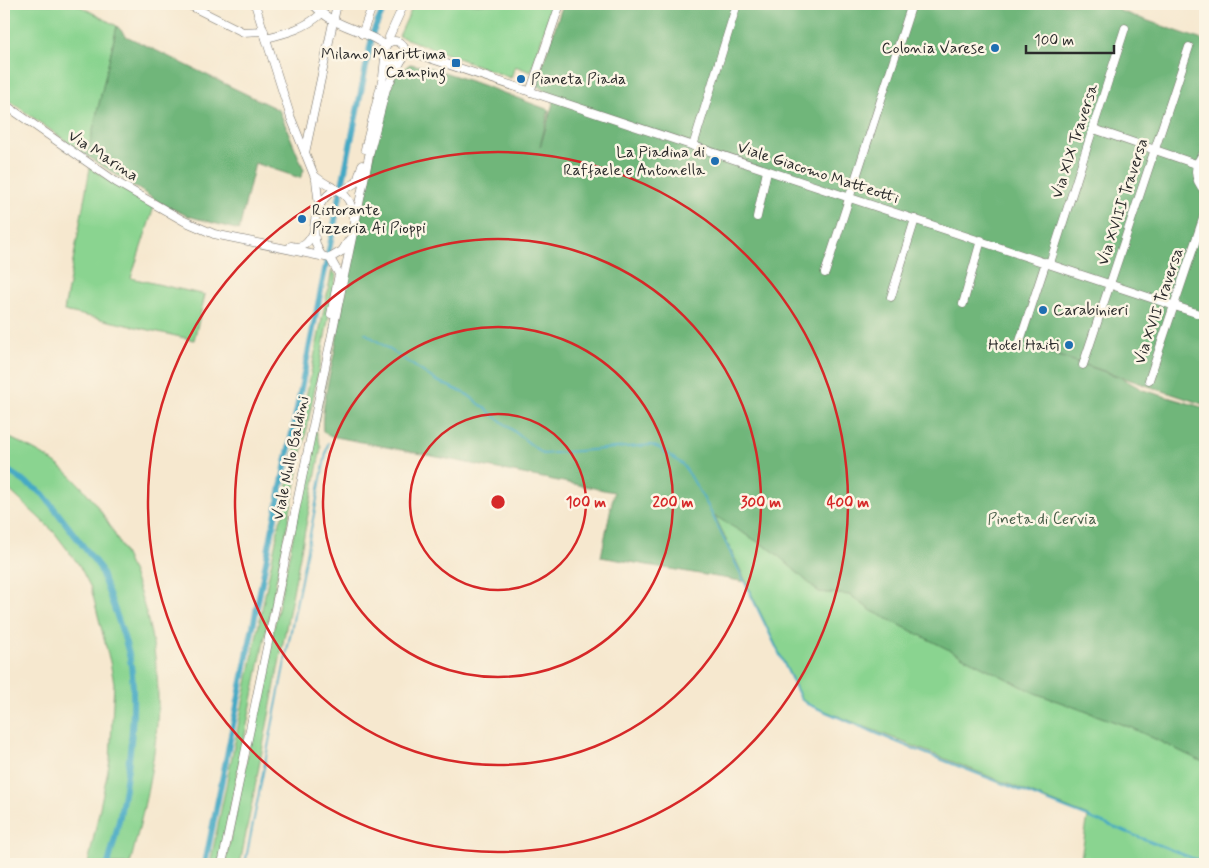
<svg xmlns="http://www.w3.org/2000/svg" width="1209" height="868" font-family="Mynerve,sans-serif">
<rect width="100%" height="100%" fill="#fcf5e5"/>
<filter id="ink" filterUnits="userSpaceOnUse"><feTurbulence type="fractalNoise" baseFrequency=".02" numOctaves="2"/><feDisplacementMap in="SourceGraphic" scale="10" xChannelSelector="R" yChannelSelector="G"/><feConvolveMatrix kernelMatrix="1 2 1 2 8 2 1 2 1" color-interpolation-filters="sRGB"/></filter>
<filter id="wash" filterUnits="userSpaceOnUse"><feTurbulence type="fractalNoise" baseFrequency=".0096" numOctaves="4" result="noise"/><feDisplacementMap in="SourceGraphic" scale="20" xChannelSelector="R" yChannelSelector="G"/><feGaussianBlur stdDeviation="1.12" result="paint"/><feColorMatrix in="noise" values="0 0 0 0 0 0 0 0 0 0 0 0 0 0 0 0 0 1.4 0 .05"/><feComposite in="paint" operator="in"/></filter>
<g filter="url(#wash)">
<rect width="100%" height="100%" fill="#f6e8cf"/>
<g fill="#8ad490" stroke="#5a805e">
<polygon points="4,4 76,4 117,26 87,156 4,97"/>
<polygon points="414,4 553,4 531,72 515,66 511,78 399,36"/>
<polygon points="90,168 154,207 131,278 205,295 194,340 64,311"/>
<polygon points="332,270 336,275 322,353 219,864 210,864 280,521 285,510 285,499"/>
<polygon points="336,330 316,430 321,448 240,864 225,864"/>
<path d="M4 435C24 445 45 454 63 469 122 517 158 621 158 697 158 753 144 810 130 864H88L110 760 114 683 110 662 91 588 79 565 54 532 4 485Z"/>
<polygon points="714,515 773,551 819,592 850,595 872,611 1035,693 1132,728 1205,763 1205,864 1080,864 1088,816 808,704 801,698"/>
</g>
<g fill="#6fb67a" stroke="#4d7052">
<path d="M563 4H1116L1120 11 1205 41V405L1050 353 1120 377 1143 390 1205 408V763L1132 728 1035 693 872 611 850 595 819 592 773 551 715 516 746 582 601 557 614 492 331 436 323 432C320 402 335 361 338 329L384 101 395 76 410 64 432 68 485 86 549 110 540 147 554 100 536 84Z"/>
<polygon points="117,26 126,36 279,110 304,170 300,178 255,163 239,230 188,216 162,204 87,156"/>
</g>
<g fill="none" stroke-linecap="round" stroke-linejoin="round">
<g stroke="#44a9c4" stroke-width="2">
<polyline points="365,333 435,380 468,395 543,454 651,445 659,448 682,464 690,475 709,508 801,699 807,704 899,743 1205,863"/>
<polyline points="245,864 328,443"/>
</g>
<g stroke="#44a9c4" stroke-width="6">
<path d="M4 468 43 494 100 568C109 597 124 630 130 659 140 714 124 810 108 864"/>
<polyline points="205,864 373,32 386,4"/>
</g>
</g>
</g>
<g filter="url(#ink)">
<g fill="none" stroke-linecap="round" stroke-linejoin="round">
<g stroke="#726d64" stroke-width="9">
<g id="minor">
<polyline points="187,4 243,32 264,31"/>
<polyline points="255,4 291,118 316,180 319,206"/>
<path d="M313 4C333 28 363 28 386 46"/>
<polyline points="319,4 327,4"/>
<polyline points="362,34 373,4"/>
<path d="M266 38C287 33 306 28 322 13"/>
<circle cx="394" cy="52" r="11"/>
<polyline points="390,42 389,37 404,4"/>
<polyline points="405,50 1205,316"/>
<polyline points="530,92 560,4"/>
<polyline points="4,104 116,182 184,221 214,234 330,258 339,274 331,314"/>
<polyline points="1094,129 1196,164"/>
<polyline points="693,146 737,4"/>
<polyline points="365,149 383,77 385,58"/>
<path d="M1205 152C1193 164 1193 179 1205 191"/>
<polyline points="305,153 337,4"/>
<path d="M315 176C333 192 351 188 353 217"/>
<polyline points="342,191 357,182 362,165"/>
<polyline points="757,217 767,171"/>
<path d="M291 246C304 249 308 243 314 232"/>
<path d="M322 256C308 238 313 201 335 190"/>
<polyline points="330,258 342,251 349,240"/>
<polyline points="1050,263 1125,28"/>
<polyline points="825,273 912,4"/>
<polyline points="891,297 915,219"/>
<polyline points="963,304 981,240"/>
<polyline points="1020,341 1046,262"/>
<polyline points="1083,365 1189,47"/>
<polyline points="1149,380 1205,213"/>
<polyline points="222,864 370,151 386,89 401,61"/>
</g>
</g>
<use href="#minor" stroke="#fff" stroke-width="8"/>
</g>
</g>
<g fill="none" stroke="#d62828" stroke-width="2.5">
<circle cx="498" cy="502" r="88"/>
<circle cx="498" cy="502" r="175"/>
<circle cx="498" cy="502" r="263"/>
<circle cx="498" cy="502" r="350"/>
</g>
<g fill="#1f6fb2" stroke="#fcf5e5" stroke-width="2">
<circle cx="995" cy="48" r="5"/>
<rect x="451" y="58" width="10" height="10" rx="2.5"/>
<circle cx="521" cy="79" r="5"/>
<circle cx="715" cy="161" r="5"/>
<circle cx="302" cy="219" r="5"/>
<circle cx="1043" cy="310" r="5"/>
<circle cx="1069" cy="345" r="5"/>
</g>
<g text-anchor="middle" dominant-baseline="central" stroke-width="5" stroke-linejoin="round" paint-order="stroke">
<g font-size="16" fill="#2b2b2b" stroke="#fcf5e5" text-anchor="end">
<text x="985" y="48">Colonia Varese</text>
<text x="446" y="54">Milano Marittima<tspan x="446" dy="18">Camping</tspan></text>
<text x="531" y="79" text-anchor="start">Pianeta Piada</text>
<text x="705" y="152">La Piadina di<tspan x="705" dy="18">Raffaele e Antonella</tspan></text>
<text x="312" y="210" text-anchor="start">Ristorante<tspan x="312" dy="18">Pizzeria Ai Pioppi</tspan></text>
<text x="1053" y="310" text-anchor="start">Carabinieri</text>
<text x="1059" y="345">Hotel Haiti</text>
</g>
<g font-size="16" fill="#2b2b2b" stroke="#fcf5e5">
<text transform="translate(1075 141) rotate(-72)">Via XIX Traversa</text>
<text transform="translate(103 156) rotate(33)">Via Marina</text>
<text transform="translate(818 173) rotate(18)">Viale Giacomo Matteotti</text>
<text transform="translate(1123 202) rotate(-72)">Via XVIII Traversa</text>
<text transform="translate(1159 306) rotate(-71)">Via XVII Traversa</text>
<text transform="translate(291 458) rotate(-78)">Viale Nullo Baldini</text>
</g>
<g font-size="16" fill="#485e49" stroke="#fcf5e5">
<text x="1042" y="519">Pineta di Cervia</text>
</g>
</g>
<circle cx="498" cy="502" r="8" fill="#d62828" stroke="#fcf5e5" stroke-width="2.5"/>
<g font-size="15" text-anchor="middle" font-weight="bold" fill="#d62828" stroke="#fcf5e5" stroke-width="5" stroke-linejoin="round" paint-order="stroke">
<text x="586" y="507">100 m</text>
<text x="673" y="507">200 m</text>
<text x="761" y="507">300 m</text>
<text x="848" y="507">400 m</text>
</g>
<rect width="1209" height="868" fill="none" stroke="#fcf5e5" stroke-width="20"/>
<path d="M1026 45v8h88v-8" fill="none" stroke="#2b2b2b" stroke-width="2.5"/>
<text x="1034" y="45" font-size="15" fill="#2b2b2b" stroke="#fcf5e5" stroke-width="4" paint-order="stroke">100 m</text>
</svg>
